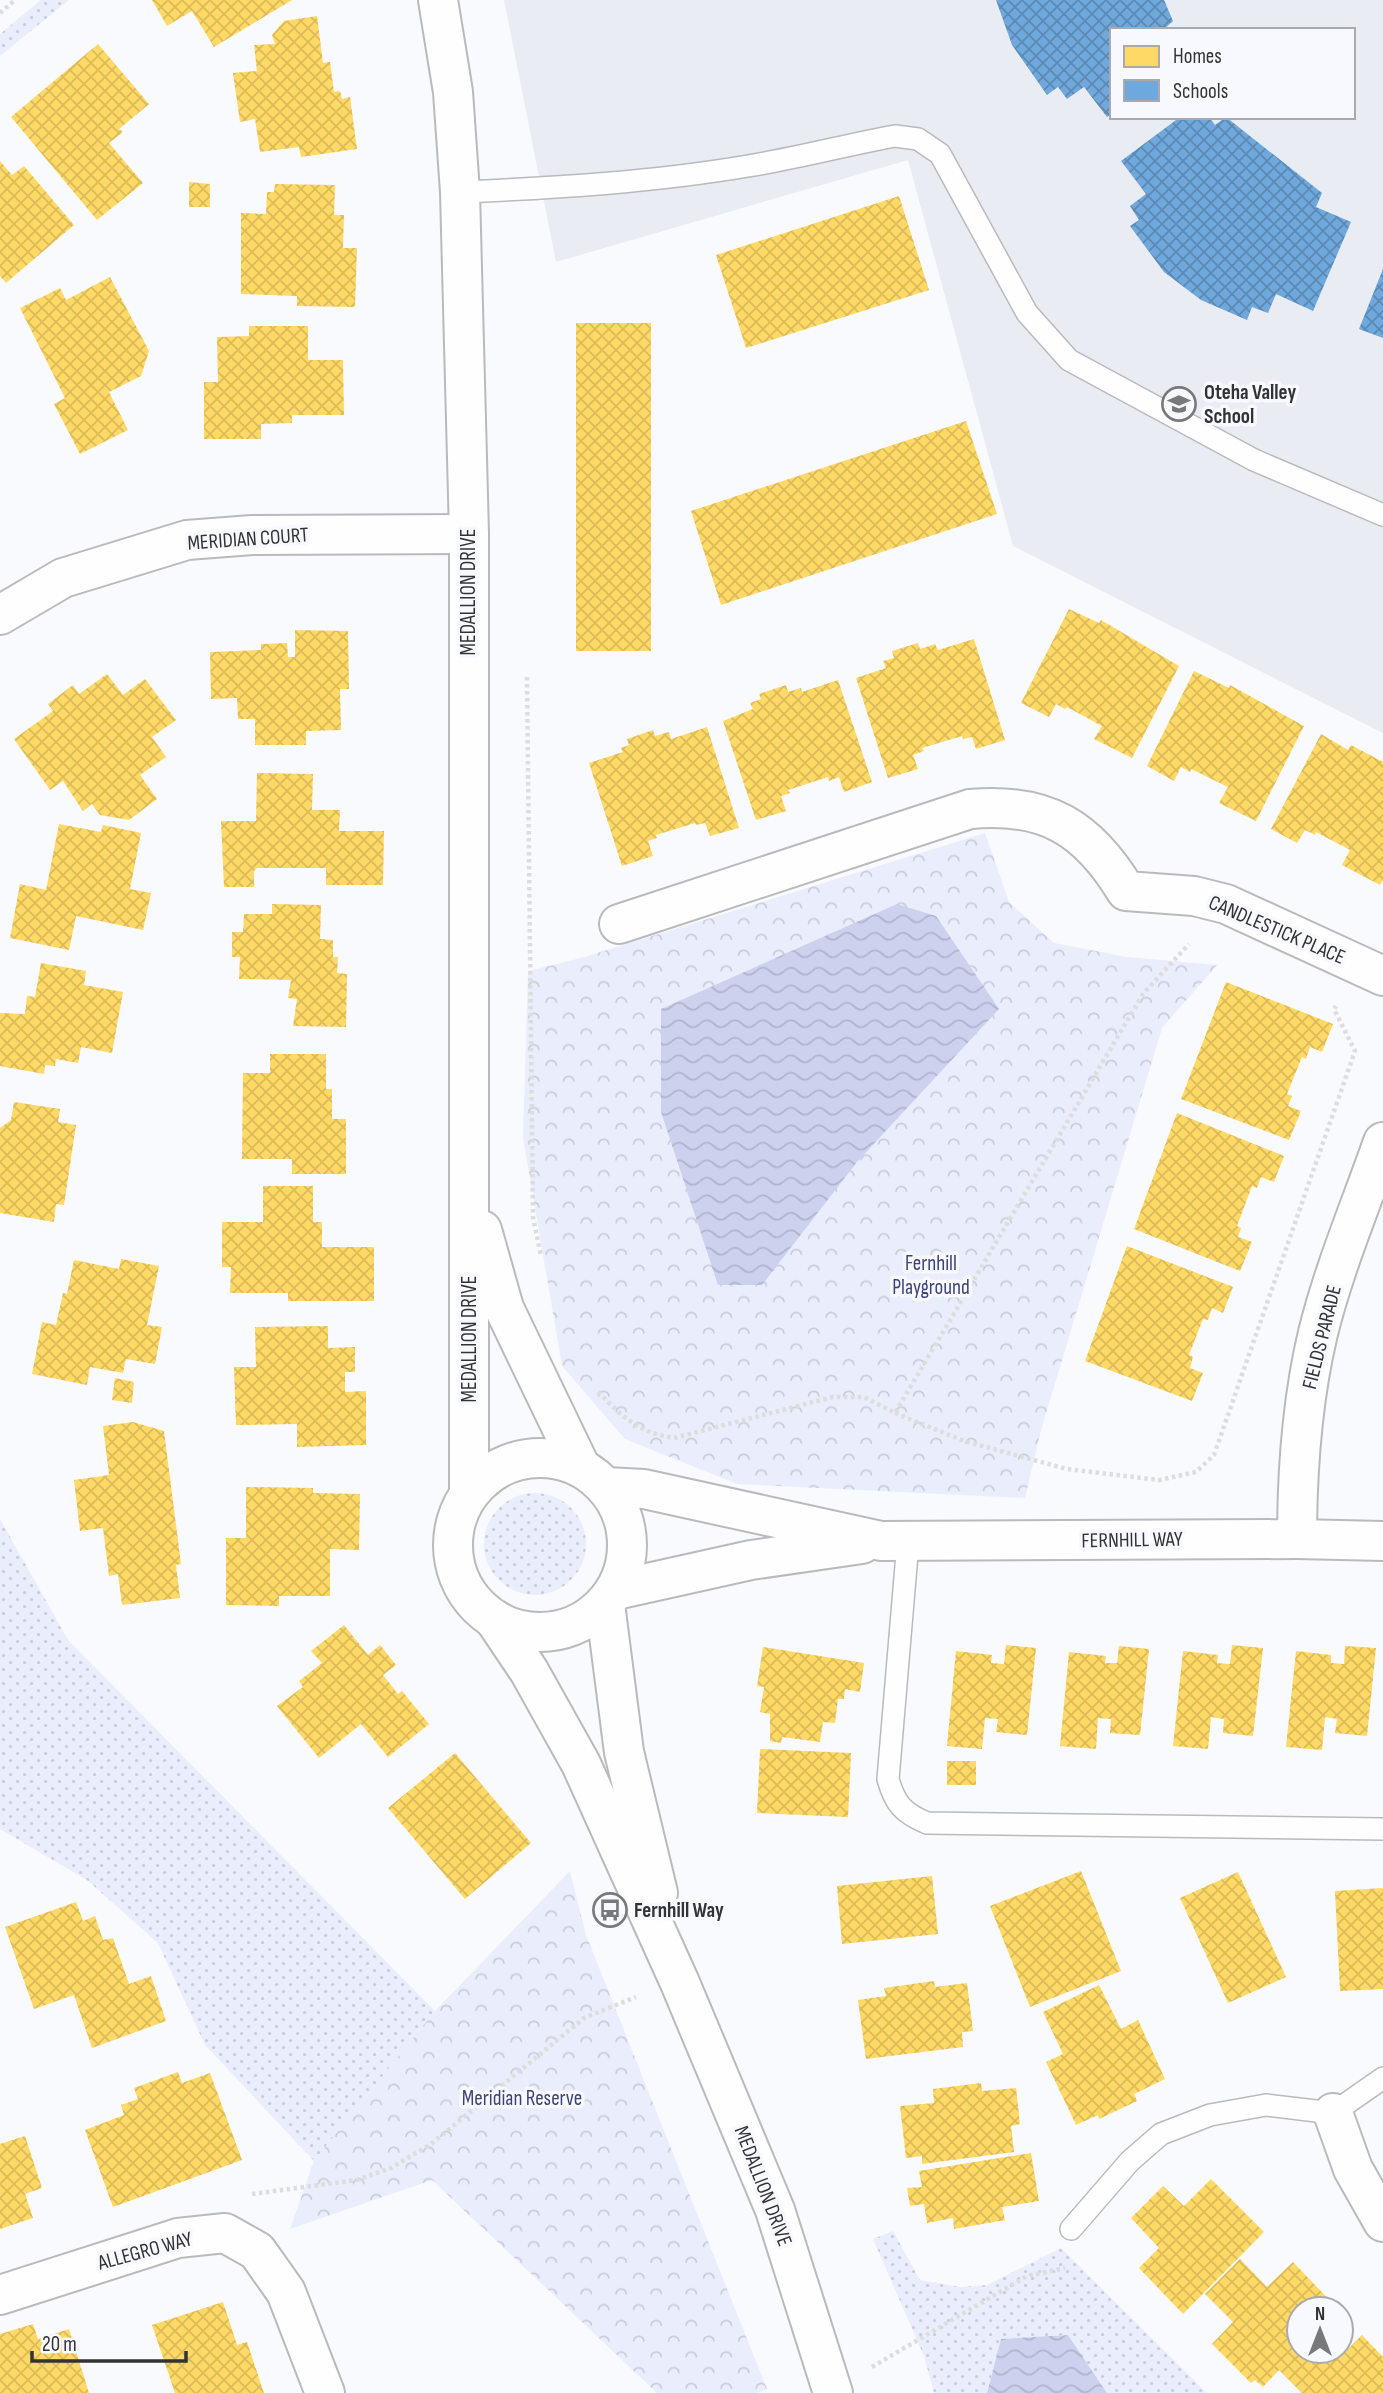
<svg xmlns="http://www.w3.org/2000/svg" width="1383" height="2393" font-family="'Sofia Sans Condensed',sans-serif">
<defs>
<pattern id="grass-dots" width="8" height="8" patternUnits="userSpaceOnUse" patternTransform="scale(1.75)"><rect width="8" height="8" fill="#eaedfc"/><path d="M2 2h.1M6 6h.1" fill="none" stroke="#c9ccd9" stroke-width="1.8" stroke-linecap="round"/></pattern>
<pattern id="park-crowns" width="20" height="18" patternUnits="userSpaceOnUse" patternTransform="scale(1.75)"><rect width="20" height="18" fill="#eaedfc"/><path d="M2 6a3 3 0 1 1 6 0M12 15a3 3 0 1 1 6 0" fill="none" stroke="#c9ccd9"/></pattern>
<pattern id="water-waves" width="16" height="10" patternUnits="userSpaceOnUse" patternTransform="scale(1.75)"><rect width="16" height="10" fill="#ccd1ee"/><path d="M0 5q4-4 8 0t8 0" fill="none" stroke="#b0b4cd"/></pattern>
<pattern id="homes-cross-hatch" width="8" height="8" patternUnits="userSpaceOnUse" patternTransform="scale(1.75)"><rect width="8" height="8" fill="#ffd966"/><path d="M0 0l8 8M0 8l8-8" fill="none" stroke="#dbbb59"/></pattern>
<pattern id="schools-cross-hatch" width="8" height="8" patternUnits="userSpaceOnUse" patternTransform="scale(1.75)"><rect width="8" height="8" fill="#6fa8dc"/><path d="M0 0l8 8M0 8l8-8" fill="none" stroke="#5c89b3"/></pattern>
</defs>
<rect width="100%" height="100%" fill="#f9fafd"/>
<path fill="#eaecf4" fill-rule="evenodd" d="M504 0H1383V733L1013 546 908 160 556 262ZM1112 30H1353V117H1112Z"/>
<g fill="url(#grass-dots)">
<polygon points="41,0 69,0 0,56 0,34"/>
<circle cx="535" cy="1544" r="51"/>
<polygon points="0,1519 68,1640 435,2011 314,2161 205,2045 158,1943 87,1880 0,1829"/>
<polygon points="893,2231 920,2280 960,2287 987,2285 1061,2248 1207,2393 1107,2393 1068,2335 1001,2339 987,2393 934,2393 924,2356 873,2239"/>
</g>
<g fill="url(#park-crowns)">
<polygon points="985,833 1009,902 1054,943 1127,957 1217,965 1162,1028 1041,1430 1025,1498 737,1484 625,1439 562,1366 523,1137 528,971 581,958"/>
<polygon points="570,1871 586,1935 767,2389 757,2393 657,2393 432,2180 290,2229 314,2161 435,2011"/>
</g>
<g fill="url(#water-waves)">
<polygon points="897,904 936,916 999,1009 857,1162 762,1285 718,1285 661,1112 661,1009"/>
<polygon points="1068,2335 1107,2393 987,2393 1001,2339"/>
</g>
<g fill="url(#homes-cross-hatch)">
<polygon points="152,0 292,0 214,47 192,11 167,26"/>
<polygon points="317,16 323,63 330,62 334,92 340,91 342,99 350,97 357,149 301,157 299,147 260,152 255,119 240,122 233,73 257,71 254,45 275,44 272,35 284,21"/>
<polygon points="98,44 149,104 119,129 123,132 109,143 143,183 97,220 11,117"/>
<polygon points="0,161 12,175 24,166 74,225 6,283 0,276"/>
<polygon points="189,182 210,184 210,207 189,207"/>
<polygon points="275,184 335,185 334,215 344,215 343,248 357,248 355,307 297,306 297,296 241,294 241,213 266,214 267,192 274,192"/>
<polygon points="899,196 929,290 746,348 716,255"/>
<polygon points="110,277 149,351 141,376 109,392 128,430 80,454 54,404 65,398 20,308 60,288 66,300"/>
<rect x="576" y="323" width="75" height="328"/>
<polygon points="249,326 308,326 308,360 343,360 344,415 292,415 292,423 261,424 261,439 204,439 204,382 218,382 217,337 249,336"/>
<polygon points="966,421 997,514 721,605 691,511"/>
<polygon points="1069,609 1099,623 1101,620 1179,666 1132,758 1094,739 1102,726 1067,707 1065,709 1056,704 1049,717 1021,703"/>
<polygon points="295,630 348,631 349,689 340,689 341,730 306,731 306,745 255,745 255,719 238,719 237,698 211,699 210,652 261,650 261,644 287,643 288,657 295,657"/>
<polygon points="974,639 1005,740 976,749 972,737 963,739 962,736 922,748 924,751 913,755 918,769 888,778 856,678 886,668 883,661 894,658 892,651 918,643 920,649 935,644 938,650"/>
<polygon points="1194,671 1229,688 1230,685 1304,726 1256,821 1219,803 1228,787 1191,769 1190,772 1181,767 1174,781 1147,766"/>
<polygon points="107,674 123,695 145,679 176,720 152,737 166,757 140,775 157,799 129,820 100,815 92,804 83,811 63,781 50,790 14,739 53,711 48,704 73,685 79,694"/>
<polygon points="838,680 872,782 844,792 839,777 829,781 828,777 788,790 790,793 781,796 786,811 756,820 723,721 753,709 750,703 761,699 759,694 786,685 788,692 801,688 802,692"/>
<polygon points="707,727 739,828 710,836 705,823 696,825 695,823 656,835 657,838 648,841 653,856 622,866 589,763 623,752 621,748 629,745 627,739 653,730 655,736 669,732 671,739"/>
<polygon points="1321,734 1348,750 1351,745 1383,762 1383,880 1380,885 1342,865 1350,850 1316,832 1315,835 1305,830 1297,843 1271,829"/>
<polygon points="257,773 313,774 312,810 340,810 339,831 384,831 383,885 326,885 326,868 257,868 254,871 254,887 224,887 221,821 256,821"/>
<polygon points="59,824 101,832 103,825 141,833 130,889 151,893 143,930 76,916 69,950 10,938 20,884 46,890"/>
<polygon points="272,904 321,905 320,939 333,940 333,957 338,957 337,973 347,974 346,1027 293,1026 297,999 288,998 291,980 239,979 240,957 232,957 232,932 243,932 244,914 272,914"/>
<polygon points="41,963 86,971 84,985 123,992 112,1053 81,1047 78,1063 56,1059 55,1066 45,1065 44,1074 0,1066 0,1013 25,1014 27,996 35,997"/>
<polygon points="1226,982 1333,1024 1322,1052 1310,1047 1306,1059 1302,1057 1287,1094 1292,1096 1288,1106 1301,1111 1289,1140 1181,1099"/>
<polygon points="270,1054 326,1054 326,1089 332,1089 332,1119 346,1119 346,1174 292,1174 292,1159 242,1159 243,1073 270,1073"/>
<polygon points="14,1102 60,1109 58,1122 76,1125 64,1205 56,1204 54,1222 0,1213 0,1128 11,1120"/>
<polygon points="1177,1113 1284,1156 1274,1182 1261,1177 1257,1188 1252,1186 1237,1226 1241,1228 1238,1237 1252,1242 1240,1271 1134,1229"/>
<polygon points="263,1186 313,1186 313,1222 322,1222 322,1247 374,1247 374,1301 288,1301 288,1293 230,1293 231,1267 222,1267 222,1222 263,1222"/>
<polygon points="1127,1246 1233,1287 1223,1313 1212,1308 1208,1320 1203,1319 1189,1355 1193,1357 1190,1368 1203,1373 1192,1401 1085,1361"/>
<polygon points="121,1259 159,1266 147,1325 162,1327 155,1364 126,1359 123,1373 90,1367 87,1385 32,1374 42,1322 56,1325 63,1293 67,1294 74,1260 119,1269"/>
<polygon points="328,1326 328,1348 355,1347 355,1372 345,1372 345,1392 366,1391 366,1445 297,1447 297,1424 236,1425 234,1367 256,1367 255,1327"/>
<polygon points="115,1378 134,1382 132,1403 112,1400"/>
<polygon points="133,1422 164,1431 181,1564 176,1565 180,1598 122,1605 118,1574 109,1576 103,1528 80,1531 74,1480 109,1475 103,1426"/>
<polygon points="246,1487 313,1488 313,1493 360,1494 359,1550 330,1549 330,1596 279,1596 279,1606 226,1605 226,1538 246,1538"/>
<polygon points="344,1625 368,1655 380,1645 396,1665 383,1675 398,1694 402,1691 429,1724 388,1757 361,1724 319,1758 277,1706 303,1687 299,1681 322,1663 311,1651"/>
<polygon points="1006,1645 1036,1648 1027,1735 996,1732 998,1719 985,1718 982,1749 947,1746 956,1651 992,1655 991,1663 1004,1664"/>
<polygon points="1232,1645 1263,1648 1253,1736 1223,1733 1224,1719 1211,1717 1208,1749 1173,1746 1183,1651 1218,1655 1217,1663 1230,1664"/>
<polygon points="1119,1646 1149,1649 1140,1735 1110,1733 1111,1719 1098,1718 1096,1749 1060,1746 1069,1652 1106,1656 1105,1663 1117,1663"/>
<polygon points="1345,1646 1376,1648 1367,1736 1335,1733 1337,1719 1325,1717 1322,1750 1286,1747 1296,1651 1331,1655 1331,1663 1344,1664"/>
<polygon points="763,1647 864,1663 860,1692 845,1689 844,1699 838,1699 835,1723 823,1722 820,1742 782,1737 781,1743 770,1741 770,1714 760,1712 764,1687 757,1686"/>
<polygon points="760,1749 851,1753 848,1817 757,1813"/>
<polygon points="455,1753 531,1843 465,1899 388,1808"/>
<rect x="947" y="1761" width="29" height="24"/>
<polygon points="1081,1871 1121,1971 1030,2007 990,1906"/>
<polygon points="1238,1872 1286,1977 1228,2003 1180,1898"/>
<polygon points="932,1876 938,1934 842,1944 837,1886"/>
<polygon points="1383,1888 1383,1989 1340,1991 1335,1891"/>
<polygon points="76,1902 83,1921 95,1916 103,1940 113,1938 129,1984 151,1976 166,2021 92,2048 74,1995 34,2009 5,1927"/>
<polygon points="934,1981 935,1987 967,1983 973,2031 962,2032 963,2047 866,2059 858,2000 886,1996 884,1988"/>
<polygon points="1099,1985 1121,2029 1138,2020 1165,2079 1134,2094 1137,2101 1099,2119 1098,2115 1076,2125 1046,2062 1063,2054 1043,2012"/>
<polygon points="178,2072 182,2083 210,2073 242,2160 113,2207 85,2130 124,2115 121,2105 138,2099 134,2088"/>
<polygon points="981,2083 982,2091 1016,2088 1020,2124 1011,2126 1014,2152 922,2164 922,2156 906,2158 900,2106 934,2103 933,2089"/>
<polygon points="25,2136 42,2188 25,2194 33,2218 0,2229 0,2144"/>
<polygon points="1031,2153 1039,2201 1002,2207 1005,2220 954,2229 953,2218 927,2223 924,2204 910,2206 907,2188 922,2187 919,2171"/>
<polygon points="1211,2179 1264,2232 1183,2314 1139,2268 1159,2248 1131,2218 1163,2186 1184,2206"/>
<polygon points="1240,2259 1267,2287 1293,2262 1338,2309 1299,2309 1299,2351 1332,2351 1339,2358 1362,2335 1383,2357 1383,2393 1302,2393 1279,2370 1263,2387 1255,2380 1251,2383 1212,2344 1233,2322 1205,2294"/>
<polygon points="223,2302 237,2345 247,2342 264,2393 175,2393 152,2325"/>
<polygon points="33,2324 38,2339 69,2329 89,2393 0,2393 0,2334"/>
</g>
<g fill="url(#schools-cross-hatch)">
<polygon points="996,0 1164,0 1173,21 1163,30 1112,30 1112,114 1107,117 1084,87 1067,99 1058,87 1047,95 1012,45"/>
<polygon points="1180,117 1209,117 1215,125 1226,117 1322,193 1316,207 1351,222 1313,311 1276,294 1268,313 1252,307 1247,320 1201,300 1164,272 1130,226 1139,220 1130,206 1146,194 1121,161"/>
<polygon points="1383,269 1383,338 1359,329"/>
</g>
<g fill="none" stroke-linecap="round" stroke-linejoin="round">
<g stroke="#bababc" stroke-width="24">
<g id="service">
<path d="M460 192C556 188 654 182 748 166 798 158 846 145 895 136L918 139 940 154 1027 313 1069 360 1254 460 1383 515"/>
<path d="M908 1542 888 1779C895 1804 903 1813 927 1823L1383 1829"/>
<polyline points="1071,2229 1130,2161 1161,2134 1210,2115 1266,2105 1333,2113 1383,2078"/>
</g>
</g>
<g stroke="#bababc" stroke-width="42">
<g id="minor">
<polyline points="0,615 63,578 187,540 252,535 469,534"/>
<path d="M619 924 970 809C1046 802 1088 828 1126 891L1194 896 1226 904 1383 976"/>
<polyline points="1297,1539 1383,1541"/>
<polyline points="1333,2113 1353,2169 1383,2222"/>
<polyline points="0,2295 178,2238 225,2233 257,2251 286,2292 325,2393"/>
</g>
</g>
<g stroke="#bababc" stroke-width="42">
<g id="tertiary">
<polyline points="438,0 453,92 460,192 469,534 469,1494"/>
<polyline points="482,1230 504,1308 581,1468"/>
<circle cx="540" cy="1545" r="87"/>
<path d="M606 1487 644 1489 881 1541 1297 1539C1297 1470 1302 1400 1318 1333 1334 1268 1361 1205 1383 1142"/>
<polyline points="616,1590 751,1560 862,1544"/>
<polyline points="605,1604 624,1752 658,1893"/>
<polyline points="494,1619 529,1671 581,1764 680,1983 775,2210 833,2393"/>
</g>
</g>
<g stroke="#ddddde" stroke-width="4.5" stroke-dasharray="3.5 3.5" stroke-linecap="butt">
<polyline points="0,13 15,0"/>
<polyline points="527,677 533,1217 541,1256"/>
<path d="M598 1392C624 1418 637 1432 674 1438L833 1397H864L895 1413 1143 994 1189 944"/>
<polyline points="895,1413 964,1441 1067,1469 1159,1480 1196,1472 1214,1455 1355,1051 1334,1009 1336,1006"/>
<polyline points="252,2194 357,2180 391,2168 431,2144 584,2018 636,1997"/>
<polyline points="872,2367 1027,2276 1065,2268"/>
</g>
<use href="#service" stroke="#fefeff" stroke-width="21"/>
<use href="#minor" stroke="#fefeff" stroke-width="38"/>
<use href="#tertiary" stroke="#fefeff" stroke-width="38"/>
</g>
<defs>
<g id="school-ring" transform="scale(1.75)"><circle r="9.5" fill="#f8f9fe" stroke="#78797a" stroke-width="1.5"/><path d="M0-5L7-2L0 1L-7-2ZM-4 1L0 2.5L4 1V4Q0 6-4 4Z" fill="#78797a"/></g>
<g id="bus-ring" transform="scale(1.75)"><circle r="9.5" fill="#f8f9fe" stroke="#78797a" stroke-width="1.5"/><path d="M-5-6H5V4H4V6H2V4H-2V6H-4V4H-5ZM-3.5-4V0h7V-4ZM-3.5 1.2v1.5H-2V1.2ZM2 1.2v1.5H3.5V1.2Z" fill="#78797a"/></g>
</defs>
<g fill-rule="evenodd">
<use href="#school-ring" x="1179" y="404"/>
<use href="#bus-ring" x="610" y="1910"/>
</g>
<g text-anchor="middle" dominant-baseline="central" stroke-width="7" stroke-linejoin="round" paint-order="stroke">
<g font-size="21" font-weight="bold" fill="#323334" stroke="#f8f9fe" text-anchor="start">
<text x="1204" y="392">Oteha Valley<tspan x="1204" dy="24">School</tspan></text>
<text x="634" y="1910">Fernhill Way</text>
</g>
<g font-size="21" fill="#323334" stroke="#f8f9fe">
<text transform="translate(248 539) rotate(-4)">MERIDIAN COURT</text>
<text transform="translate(468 592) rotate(-90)">MEDALLION DRIVE</text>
<text transform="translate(1277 930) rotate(23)">CANDLESTICK PLACE</text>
<text transform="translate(1322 1337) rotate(-76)">FIELDS PARADE</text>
<text transform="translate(469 1339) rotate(-90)">MEDALLION DRIVE</text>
<text transform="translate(1132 1540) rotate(-1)">FERNHILL WAY</text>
<text transform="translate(763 2186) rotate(69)">MEDALLION DRIVE</text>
<text transform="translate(145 2251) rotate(-15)">ALLEGRO WAY</text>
</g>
<g font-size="21" fill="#3d4376" stroke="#f8f9fe">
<text x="931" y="1263">Fernhill<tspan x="931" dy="24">Playground</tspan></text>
<text x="522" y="2098">Meridian Reserve</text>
</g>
</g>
<rect x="1110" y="28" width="245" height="91" fill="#f8f9fe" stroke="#a9aaad" stroke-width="2"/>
<rect x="1124" y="46" width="35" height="21" fill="#ffd966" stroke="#a9aaad" stroke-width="2"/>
<text x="1173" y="63" font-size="21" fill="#323334">Homes</text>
<rect x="1124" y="80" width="35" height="21" fill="#6fa8dc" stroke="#a9aaad" stroke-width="2"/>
<text x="1173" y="98" font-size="21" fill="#323334">Schools</text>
<g transform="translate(1320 2330)"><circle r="33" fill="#f8f9fe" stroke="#a9aaad" stroke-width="2"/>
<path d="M0-5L12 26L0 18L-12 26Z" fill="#78797a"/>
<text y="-10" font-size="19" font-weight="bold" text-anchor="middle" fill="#323334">N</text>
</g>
<path d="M32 2351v10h154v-10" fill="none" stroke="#323334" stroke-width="3.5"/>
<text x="42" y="2351" font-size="21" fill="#323334" stroke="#f8f9fe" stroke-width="5" paint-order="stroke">20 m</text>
</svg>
